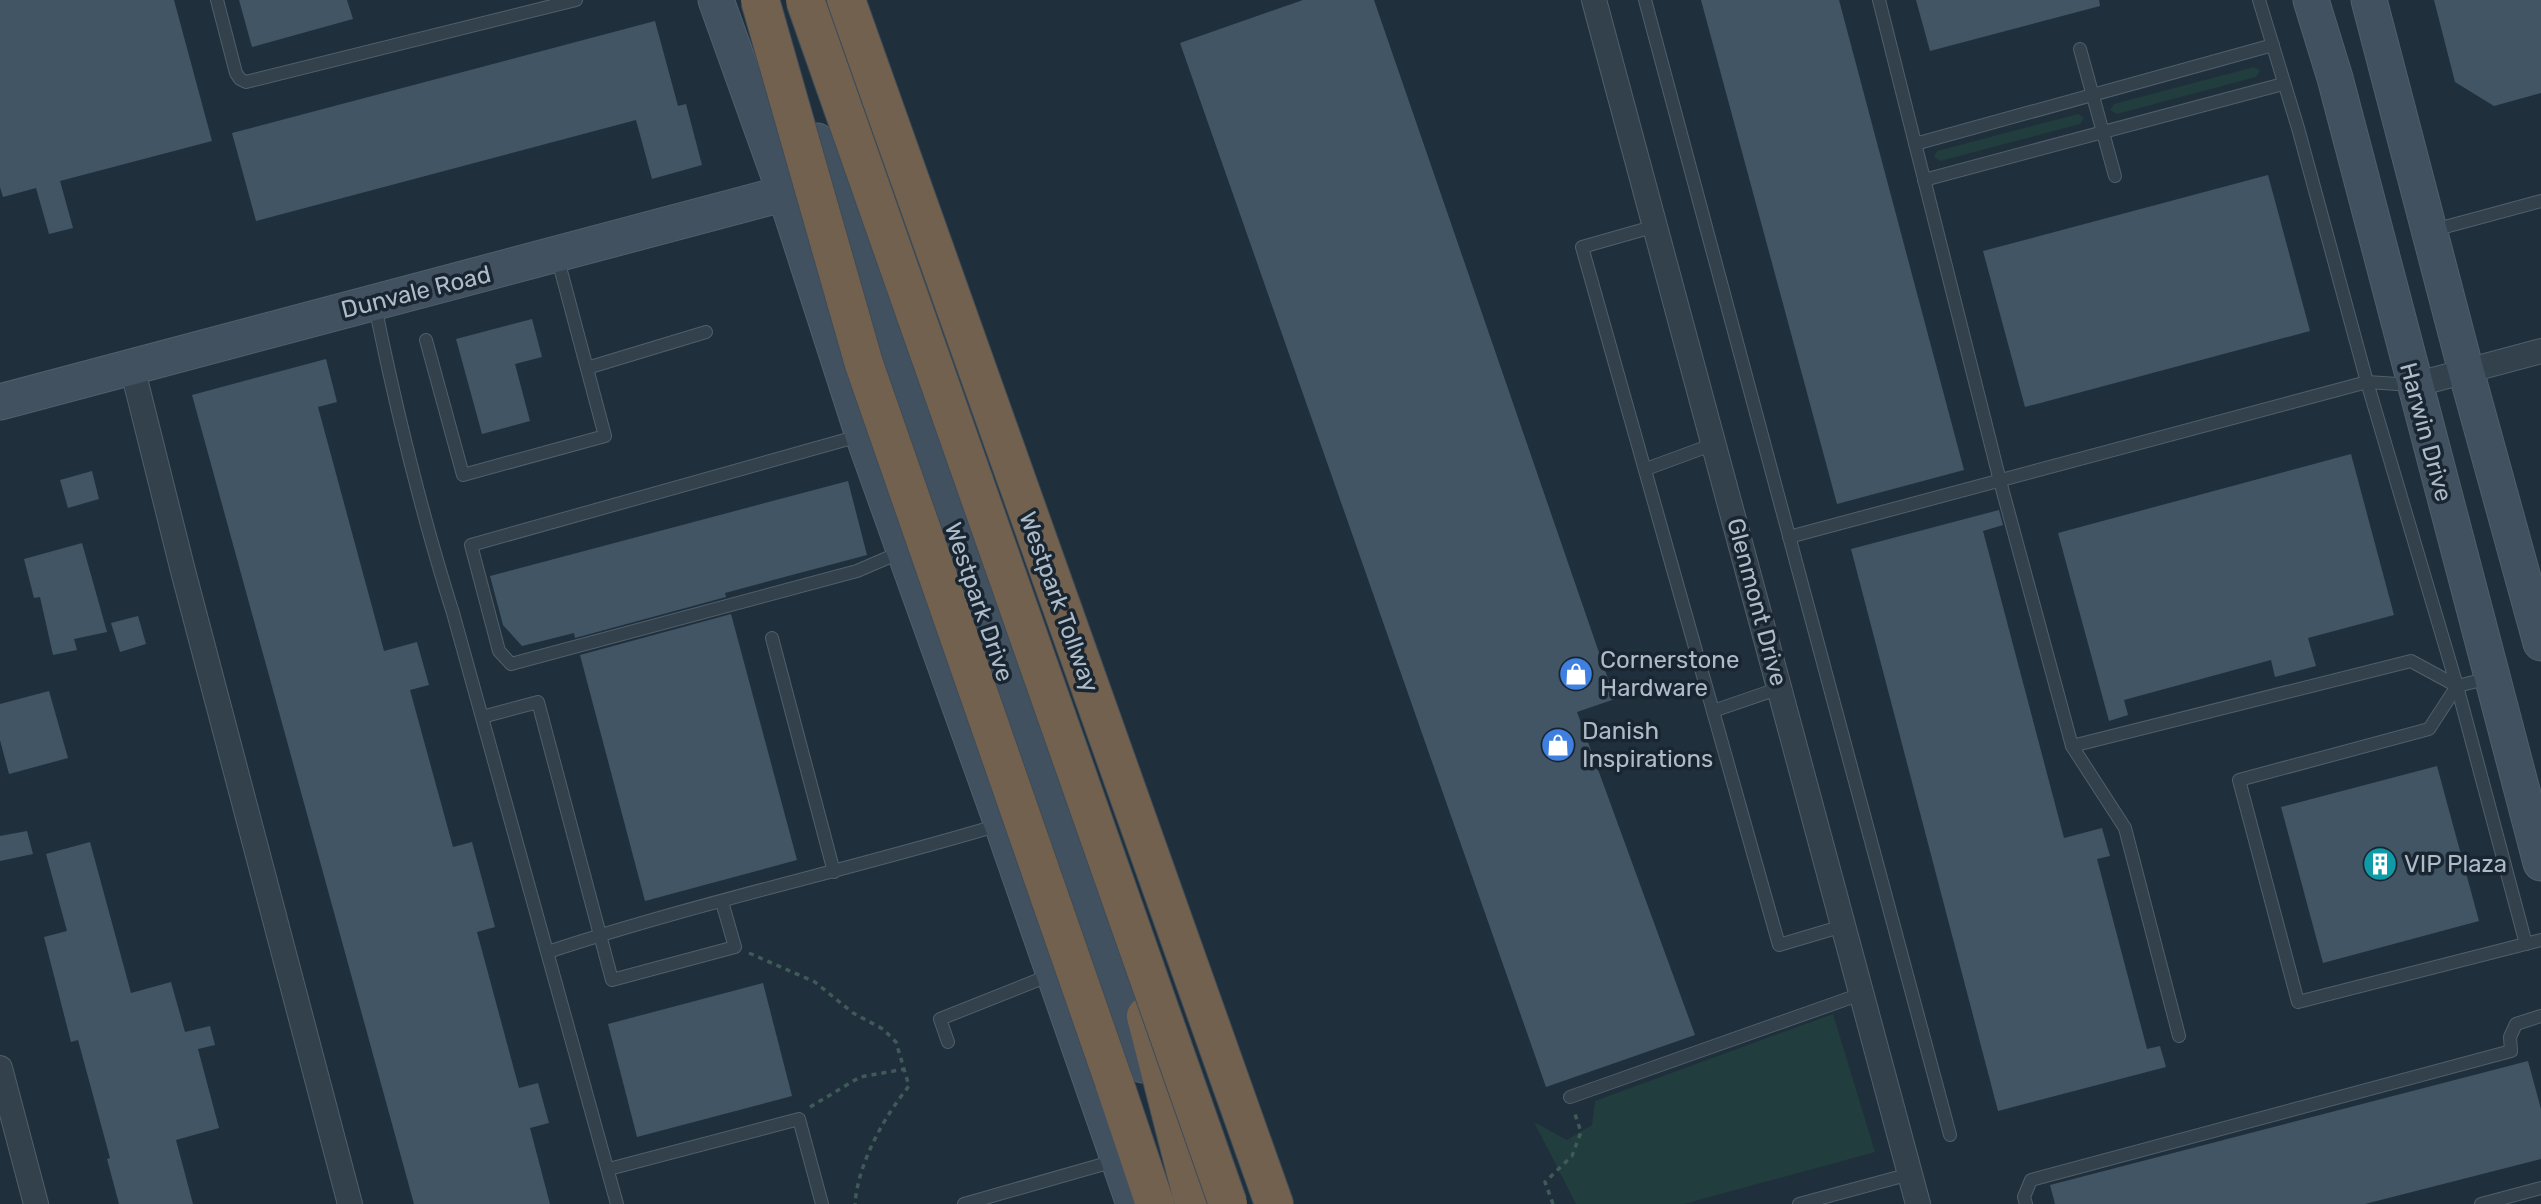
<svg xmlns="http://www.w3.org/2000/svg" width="2541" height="1204" font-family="Rubik,sans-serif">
<rect width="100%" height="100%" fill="#1f303c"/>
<g fill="#213d3d">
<polygon points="2254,67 2260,71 2256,77 2117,114 2110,110 2114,104"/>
<polygon points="2078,114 2084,118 2080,124 1940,161 1934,157 1937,151"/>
<polygon points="1833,1014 1875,1152 1684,1204 1576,1204 1534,1122 1567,1140 1592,1125 1595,1101"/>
</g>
<g fill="#425564">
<polygon points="0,0 174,0 212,141 60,181 73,228 49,234 36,188 3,197 0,187"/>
<polygon points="239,0 347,0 353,19 252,47"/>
<polygon points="1303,0 1374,0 1615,699 1577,712 1695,1035 1546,1087 1180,43"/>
<polygon points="1701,0 1839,0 1964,470 1837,504"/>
<polygon points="1916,0 2099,0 2100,6 1930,51"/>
<polygon points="2434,0 2541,0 2541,93 2494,106 2455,82"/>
<polygon points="655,21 678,106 686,104 702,165 652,179 636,120 256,221 232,133"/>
<polygon points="2268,175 2310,331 2025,407 1983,251"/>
<polygon points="532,319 542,357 515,364 530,421 482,434 456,339"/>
<polygon points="326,359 337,402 318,407 384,651 417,642 429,685 410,690 453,847 472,842 495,927 477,932 519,1088 538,1083 549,1123 530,1128 550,1204 414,1204 192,395"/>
<polygon points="2351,454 2394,615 2308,638 2316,666 2275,677 2271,660 2124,700 2128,715 2109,721 2058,533"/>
<polygon points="92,471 99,499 68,508 60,480"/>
<polygon points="848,481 867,555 725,593 726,597 575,638 574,633 522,646 503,625 490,576"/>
<polygon points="1999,510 2003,525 1983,531 2064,838 2102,828 2110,856 2097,859 2147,1049 2160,1046 2166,1067 1998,1111 1851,549"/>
<polygon points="82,543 107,632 74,639 77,650 53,655 40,597 34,598 24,559"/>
<polygon points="731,614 797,860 645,901 580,655"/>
<polygon points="138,616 146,644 120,652 111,623"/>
<polygon points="49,691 68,758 9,774 0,740 0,704"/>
<polygon points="2437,766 2479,921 2323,963 2281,807"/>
<polygon points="27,831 33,854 0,861 0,836"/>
<polygon points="90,842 131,993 171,982 185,1032 210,1026 215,1045 198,1049 219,1128 176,1140 193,1204 119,1204 107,1159 110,1158 78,1040 71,1042 44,937 67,931 46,854"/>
<polygon points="763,983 792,1096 637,1137 608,1024"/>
<polygon points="2528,1061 2541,1109 2541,1159 2365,1204 2055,1204 2050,1185"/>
</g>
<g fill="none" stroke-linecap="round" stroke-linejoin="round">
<g stroke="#515f6a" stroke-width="14">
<g id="lane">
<polyline points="217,0 236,73 240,79 246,82 576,0"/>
<polyline points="1645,0 1950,1135"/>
<polyline points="1879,0 2000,481 2072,746 2125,828 2179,1036"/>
<polyline points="2259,0 2298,128 2367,382 2457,686 2526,944"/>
<polyline points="2080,49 2115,176"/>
<polyline points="1915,144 2273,45"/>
<polyline points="1924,180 2283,84"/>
<polyline points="1656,226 1582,247 1779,945 1843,926"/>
<polyline points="2430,231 2541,201"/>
<path d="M375 306C396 409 421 512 453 613L617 1204"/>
<polyline points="426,340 463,475 605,436 557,256"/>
<polyline points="587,368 706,332"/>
<polyline points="859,436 471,545 499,651 511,664 857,571 901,552"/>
<polyline points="1646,469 1714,444"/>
<polyline points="1789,537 2367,382 2413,385"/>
<polyline points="772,638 834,872"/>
<polyline points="2490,678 2457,686 2429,729 2239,780 2298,1002 2541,940"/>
<polyline points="1713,711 1780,688"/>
<polyline points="482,717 538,702 612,980 735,947 722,902"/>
<polyline points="2072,746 2411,661 2457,686"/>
<path d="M548 952C696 903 849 870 999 825"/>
<polyline points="948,1042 940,1019 1053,974"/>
<polyline points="1570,1097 1861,994"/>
<polyline points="609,1169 799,1119 822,1204"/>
<polyline points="964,1204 1118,1160"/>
<polyline points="1799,1204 1910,1174"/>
<polyline points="2026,1204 2024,1197 2031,1180 2511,1051 2510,1037 2516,1024 2541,1016"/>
<polyline points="2481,1204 2541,1188"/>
</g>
</g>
<g stroke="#515f6a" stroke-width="26">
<g id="street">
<polyline points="1594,0 1918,1204"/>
<polyline points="132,367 183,571 350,1204"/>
<polyline points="2414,385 2541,351"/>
<polyline points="0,1068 36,1204"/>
</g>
</g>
<g stroke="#515f6a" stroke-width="37">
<g id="secondary">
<polyline points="716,0 785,193 863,435 1002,824 1134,1204"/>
<polyline points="2311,0 2335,78 2541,863"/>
<polyline points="2369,0 2466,371 2541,643"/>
<polyline points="817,141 1143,1065"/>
<polyline points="0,402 805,188"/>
</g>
</g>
<g stroke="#3e4c57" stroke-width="40">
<g id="highway">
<path d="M846 0C987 402 1133 802 1274 1204"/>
<polyline points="1146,1016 1194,1204"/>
<polyline points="1114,1082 1155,1204"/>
</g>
</g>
<g stroke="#3f5a59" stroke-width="3.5" stroke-dasharray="5 5" stroke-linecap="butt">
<path d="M749 953 815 982 853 1013 883 1029 896 1042 909 1086C884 1117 858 1163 855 1204"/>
<polyline points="810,1107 860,1077 905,1069"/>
<polyline points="1553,1204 1545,1182 1572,1156 1581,1132 1575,1114"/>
</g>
<use href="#lane" stroke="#33414c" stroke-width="12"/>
<use href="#street" stroke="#33414c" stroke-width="24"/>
<use href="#secondary" stroke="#415160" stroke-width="35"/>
<use href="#highway" stroke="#73614f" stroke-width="38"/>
<g stroke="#3e4c57" stroke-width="40" stroke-linecap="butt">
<g id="highway-bridge">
<polyline points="760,0 864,364 1114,1082"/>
<polyline points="805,0 1228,1204"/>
</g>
</g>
<use href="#highway-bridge" stroke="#73614f" stroke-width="38"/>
</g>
<defs>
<g id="shop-disc" transform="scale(1.75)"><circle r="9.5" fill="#3f7fe0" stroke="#192631"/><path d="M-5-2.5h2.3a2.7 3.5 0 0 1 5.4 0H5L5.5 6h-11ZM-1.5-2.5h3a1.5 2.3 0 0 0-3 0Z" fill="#fff"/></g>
<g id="building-disc" transform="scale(1.75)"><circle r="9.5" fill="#0f9aa8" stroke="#192631"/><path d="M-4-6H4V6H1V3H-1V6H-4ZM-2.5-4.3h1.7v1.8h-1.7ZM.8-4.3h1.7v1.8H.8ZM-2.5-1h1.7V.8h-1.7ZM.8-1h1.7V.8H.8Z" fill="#fff"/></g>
</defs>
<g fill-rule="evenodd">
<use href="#shop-disc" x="1576" y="674"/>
<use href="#shop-disc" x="1558" y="745"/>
<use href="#building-disc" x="2380" y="864"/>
</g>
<g text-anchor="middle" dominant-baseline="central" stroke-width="7" stroke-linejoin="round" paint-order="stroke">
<g font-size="24" fill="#aebcc9" stroke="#192631">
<text transform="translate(416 292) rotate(-14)">Dunvale Road</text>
<text transform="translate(2426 432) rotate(75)">Harwin Drive</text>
<text transform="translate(979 602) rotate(71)">Westpark Drive</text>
<text transform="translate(1059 602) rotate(70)">Westpark Tollway</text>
<text transform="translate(1757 602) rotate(75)">Glenmont Drive</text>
</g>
<g font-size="24" fill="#aebcc9" stroke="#192631" text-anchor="start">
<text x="1600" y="660">Cornerstone<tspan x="1600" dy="28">Hardware</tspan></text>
<text x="1582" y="731">Danish<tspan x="1582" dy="28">Inspirations</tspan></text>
<text x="2404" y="864">VIP Plaza</text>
</g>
</g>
</svg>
